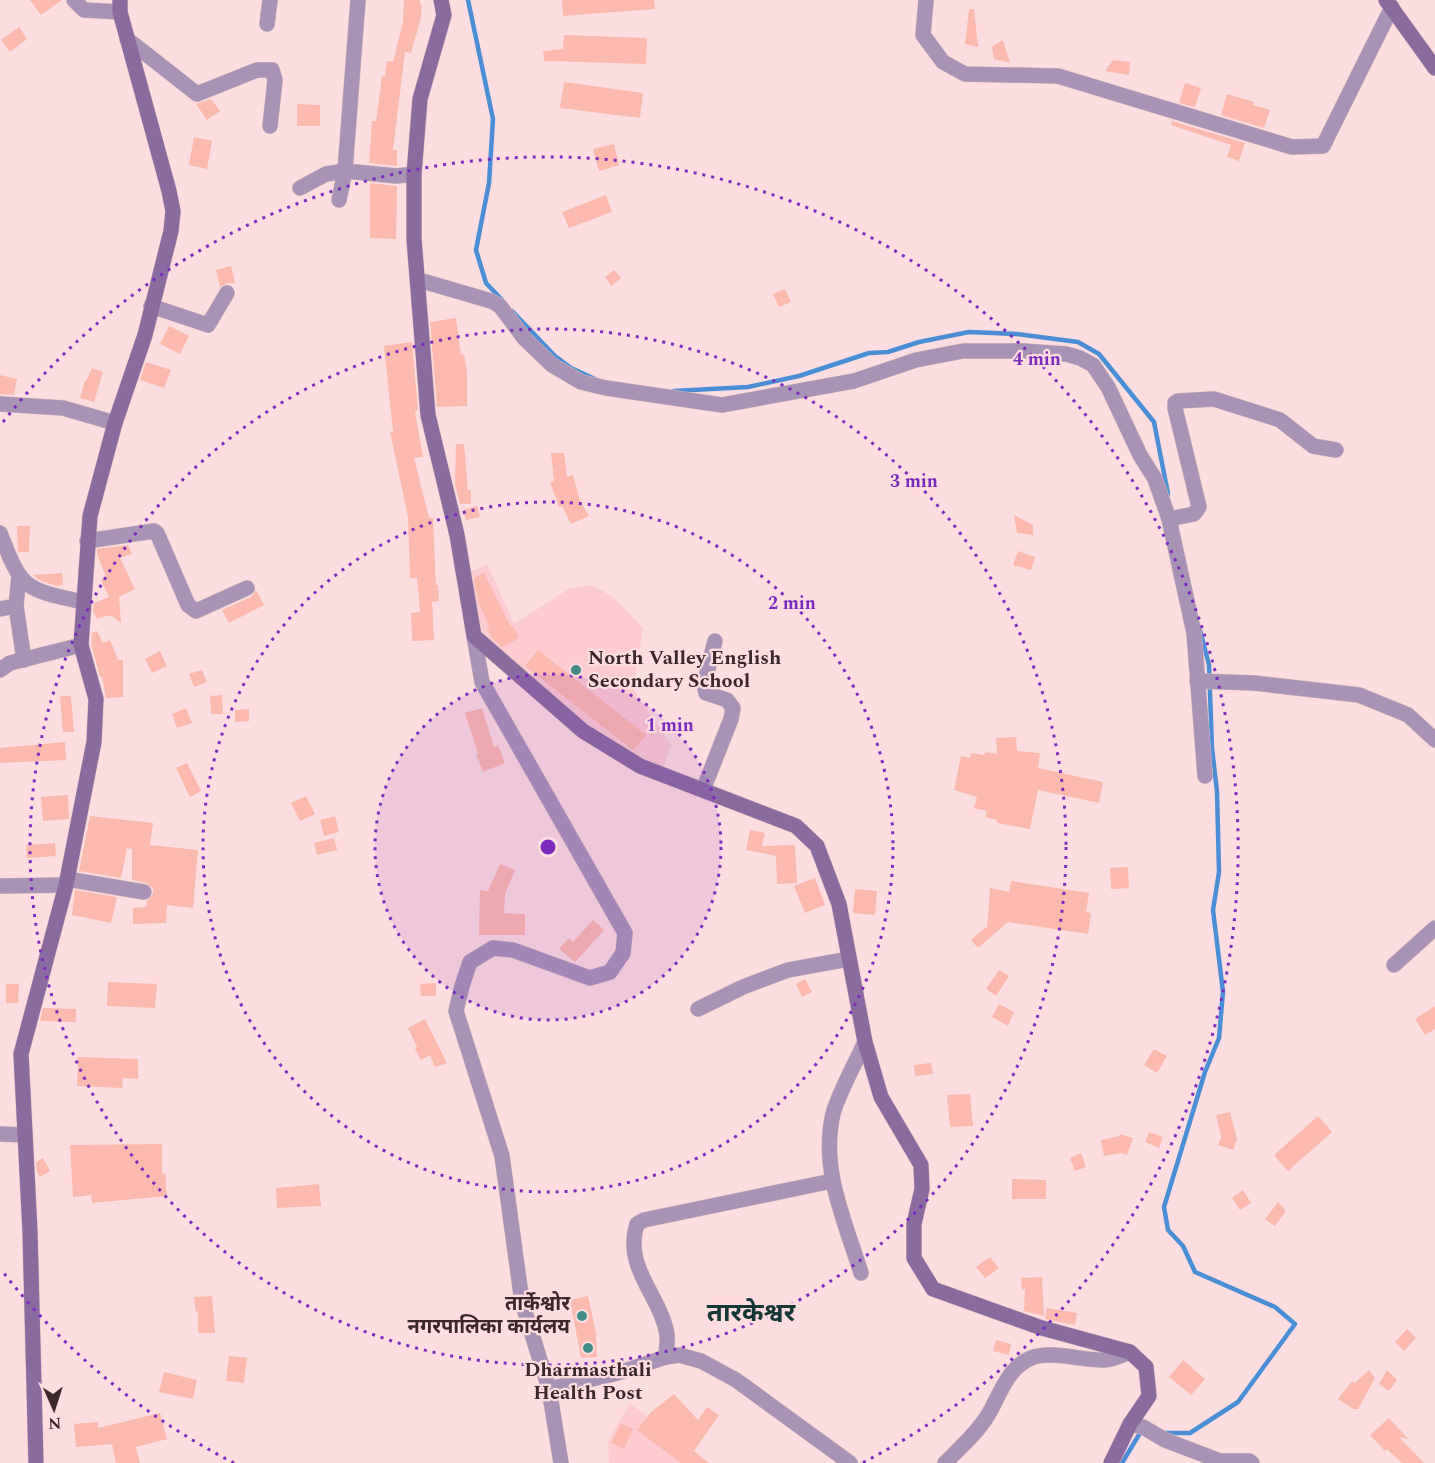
<svg xmlns="http://www.w3.org/2000/svg" width="1435" height="1463" font-family="Spectral,'Noto Sans Devanagari',serif">
<rect width="100%" height="100%" fill="#fedde0"/>
<g fill="#fdcbd0">
<polygon points="487,564 514,624 569,589 592,585 614,598 643,628 633,689 671,745 661,776 631,763 491,652 460,577"/>
<polygon points="630,1404 648,1417 709,1463 609,1463 608,1441"/>
</g>
<g fill="none" stroke-linecap="round" stroke-linejoin="round">
<g stroke="#4a8ed6" stroke-width="4.5">
<polyline points="468,0 493,119 489,183 476,250 486,283 502,300"/>
<polyline points="512,311 555,356 571,368 595,379"/>
<polyline points="674,391 748,387 799,376 869,353 888,352 919,342 969,332 1017,334 1078,342 1099,354 1154,422 1168,494"/>
<polyline points="1165,1433 1190,1433 1238,1402 1295,1324 1275,1307 1195,1272 1183,1246 1168,1230 1164,1207 1205,1072 1219,1038 1223,992 1213,910 1219,872 1217,792 1212,748 1209,665 1200,630"/>
<polyline points="1122,1463 1140,1433 1144,1433"/>
</g>
</g>
<g fill="#fbbaad">
<polygon points="30,0 62,0 41,15"/>
<polygon points="404,0 420,0 420,5 422,5 421,18 411,53 405,52 393,150 397,150 397,166 369,163 372,121 376,121 382,76 385,76 387,61 393,62 403,22"/>
<polygon points="562,0 654,0 655,9 563,16"/>
<polygon points="969,9 974,9 978,47 965,44"/>
<polygon points="19,27 27,39 10,52 1,40"/>
<polygon points="564,35 647,38 646,64 544,61 543,51 563,49"/>
<polygon points="1003,40 1010,63 994,59 992,47"/>
<polygon points="1113,60 1130,62 1129,75 1105,71"/>
<polygon points="564,82 643,93 640,118 560,108"/>
<polygon points="1185,83 1201,88 1195,107 1179,103"/>
<polygon points="1227,94 1254,102 1253,105 1270,110 1264,128 1221,115"/>
<polygon points="211,99 220,111 207,120 196,104"/>
<polygon points="297,104 320,105 320,126 297,126"/>
<polygon points="1172,121 1245,143 1239,161 1227,157 1231,145 1171,125"/>
<polygon points="194,137 212,141 207,169 189,165"/>
<polygon points="614,144 619,165 599,171 593,149"/>
<polygon points="370,183 397,186 396,239 370,238"/>
<polygon points="606,195 612,212 569,228 562,212"/>
<polygon points="231,266 235,283 227,283 220,287 216,270"/>
<polygon points="614,270 621,278 611,286 605,277"/>
<polygon points="785,289 791,302 779,307 773,294"/>
<polygon points="456,318 461,355 464,354 467,372 467,406 437,407 430,322"/>
<polygon points="169,326 189,336 180,354 160,344"/>
<polygon points="412,342 418,409 415,412 423,457 414,458 429,518 433,518 436,585 438,585 439,601 432,602 434,640 412,641 411,613 420,612 417,578 410,578 408,517 390,432 393,432 384,346"/>
<polygon points="146,362 171,370 164,388 140,380"/>
<polygon points="92,368 103,372 94,402 80,398 85,381 86,381"/>
<polygon points="0,375 17,379 14,395 0,394"/>
<polygon points="456,444 464,444 468,490 471,490 471,504 460,504 455,484"/>
<polygon points="551,453 564,453 567,477 573,475 580,501 589,516 571,524 562,506 559,507 550,482 554,481"/>
<polygon points="477,506 480,517 466,520 463,510"/>
<polygon points="1014,515 1033,525 1033,535 1017,533"/>
<polygon points="17,526 30,526 29,552 18,552"/>
<polygon points="128,545 132,554 120,558 135,589 119,597 121,623 112,616 105,616 97,619 93,611 94,603 109,597 101,580 106,577 97,554 97,549"/>
<polygon points="1018,551 1035,557 1031,570 1013,565"/>
<polygon points="62,573 63,585 57,586 41,581 33,575"/>
<polygon points="484,573 511,627 513,626 519,638 502,647 492,638 487,629 490,628 478,601 474,578"/>
<polygon points="256,590 264,605 229,623 222,610 251,597"/>
<polygon points="97,631 103,643 110,640 118,660 123,660 123,697 106,698 102,677 100,677 91,644 92,633"/>
<polygon points="538,650 646,735 633,750 525,666"/>
<polygon points="160,651 167,666 152,673 145,659"/>
<polygon points="202,670 207,682 194,687 189,674"/>
<polygon points="222,695 223,714 211,714 210,696"/>
<polygon points="60,696 71,696 74,732 63,732"/>
<polygon points="186,708 192,723 177,728 172,714"/>
<polygon points="482,708 494,747 498,745 505,763 483,772 476,754 478,753 465,713"/>
<polygon points="249,709 249,721 235,722 235,710"/>
<polygon points="1016,737 1017,751 1040,753 1038,768 1103,782 1099,803 1038,790 1030,829 997,823 997,820 985,817 987,811 974,808 977,797 954,790 961,756 970,758 971,753 984,755 985,752 997,754 996,738"/>
<polygon points="65,742 66,760 0,763 0,748"/>
<polygon points="187,763 201,791 190,797 176,768"/>
<polygon points="68,795 69,819 43,821 41,797"/>
<polygon points="306,796 315,814 300,821 291,803"/>
<polygon points="90,816 153,823 150,845 198,850 193,908 167,905 166,923 133,924 133,908 146,907 147,901 153,894 153,888 146,883 132,880 132,849 127,848 121,878 79,871"/>
<polygon points="335,816 339,832 324,836 320,820"/>
<polygon points="750,830 765,833 762,846 795,845 797,883 777,884 776,856 746,850"/>
<polygon points="334,838 337,850 317,855 314,843"/>
<polygon points="55,843 56,856 27,858 26,845"/>
<polygon points="500,864 515,870 505,894 504,913 525,914 525,935 479,935 480,890 488,891"/>
<polygon points="1128,867 1129,888 1111,889 1110,868"/>
<polygon points="815,878 825,905 805,913 794,886"/>
<polygon points="1011,881 1089,893 1086,912 1091,913 1088,934 1008,922 978,948 971,940 986,927 987,929 990,888 1009,892"/>
<polygon points="855,889 877,891 875,915 853,913"/>
<polygon points="75,890 117,897 111,923 72,915"/>
<polygon points="593,920 604,930 575,962 559,949 569,938 573,942"/>
<polygon points="999,970 1009,976 996,996 986,989"/>
<polygon points="805,979 812,992 802,997 796,984"/>
<polygon points="108,982 157,984 155,1008 107,1006"/>
<polygon points="436,983 436,996 421,996 420,984"/>
<polygon points="6,984 19,984 18,1003 6,1003"/>
<polygon points="999,1004 1014,1012 1008,1026 992,1017"/>
<polygon points="1435,1006 1435,1029 1425,1035 1415,1019"/>
<polygon points="43,1008 76,1009 76,1022 40,1021"/>
<polygon points="425,1019 447,1063 435,1067 430,1055 421,1060 415,1049 417,1047 408,1028"/>
<polygon points="1154,1049 1167,1056 1157,1073 1144,1065"/>
<polygon points="78,1057 138,1059 138,1079 123,1078 122,1088 77,1086"/>
<polygon points="931,1063 933,1074 915,1076 914,1065"/>
<polygon points="970,1094 973,1126 950,1127 947,1095"/>
<polygon points="1230,1112 1237,1139 1233,1150 1218,1145 1221,1137 1216,1115"/>
<polygon points="1318,1116 1332,1132 1288,1171 1274,1155"/>
<polygon points="1149,1132 1163,1137 1159,1148 1145,1142"/>
<polygon points="1120,1134 1133,1138 1127,1155 1121,1153 1104,1156 1101,1140 1119,1136"/>
<polygon points="162,1144 162,1174 165,1173 167,1196 92,1203 91,1195 73,1197 70,1145"/>
<polygon points="1081,1153 1086,1167 1075,1171 1070,1158"/>
<polygon points="43,1158 50,1171 40,1177 37,1171 36,1162"/>
<polygon points="1012,1179 1046,1180 1046,1199 1012,1199"/>
<polygon points="319,1184 321,1206 277,1208 276,1188"/>
<polygon points="1243,1190 1251,1203 1240,1210 1232,1198"/>
<polygon points="1278,1202 1286,1211 1275,1226 1265,1219"/>
<polygon points="990,1257 999,1268 985,1278 976,1267"/>
<polygon points="1042,1277 1044,1316 1024,1311 1025,1289 1022,1290 1021,1278"/>
<polygon points="212,1296 215,1333 198,1333 198,1312 196,1312 194,1297"/>
<polygon points="588,1296 596,1333 597,1357 581,1358 570,1300"/>
<polygon points="1047,1308 1077,1313 1075,1325 1045,1319"/>
<polygon points="1407,1329 1416,1338 1404,1351 1395,1342"/>
<polygon points="996,1340 1011,1344 1009,1355 993,1351"/>
<polygon points="229,1356 247,1358 244,1383 226,1381"/>
<polygon points="1183,1360 1205,1379 1191,1395 1169,1377"/>
<polygon points="1369,1370 1375,1378 1358,1409 1353,1409 1338,1399 1352,1381 1355,1383"/>
<polygon points="1387,1370 1397,1380 1389,1391 1379,1384"/>
<polygon points="164,1372 197,1380 193,1399 159,1392"/>
<polygon points="674,1394 698,1420 707,1407 719,1415 694,1451 709,1463 681,1463 637,1430 651,1412"/>
<polygon points="160,1413 167,1439 136,1447 140,1463 116,1463 112,1444 76,1447 74,1424 98,1422 98,1428"/>
<polygon points="1389,1418 1408,1439 1399,1437 1424,1463 1402,1463 1387,1449 1385,1451 1370,1435"/>
<polygon points="621,1423 633,1429 624,1449 611,1443"/>
</g>
<g fill="none" stroke-linecap="round" stroke-linejoin="round">
<g stroke="#d7b9bc" stroke-width="16">
<g id="street">
<polyline points="74,0 84,10 120,12"/>
<polyline points="358,0 345,171 397,176 414,174"/>
<polyline points="926,0 923,35 943,62 965,74 1058,76 1292,147 1323,146 1392,7"/>
<polyline points="267,24 270,0"/>
<polyline points="127,39 197,94 257,70 272,70 275,80 270,126"/>
<polyline points="300,188 326,174 345,171 339,200"/>
<polyline points="419,280 491,301 500,306 524,338 552,365 581,382 606,388 722,405 854,381 916,360 963,351 1023,351 1066,354 1080,358 1093,365 1108,387 1140,455 1155,479 1169,519 1194,633 1205,776"/>
<polyline points="151,306 208,325 227,293"/>
<polyline points="0,404 63,408 115,423"/>
<polyline points="1169,519 1194,514 1199,507 1175,408 1175,403 1178,401 1214,399 1280,420 1313,446 1336,450"/>
<path d="M0 533C22 590 24 589 83 602"/>
<polyline points="87,541 154,531 157,533 188,605 196,611 247,588"/>
<polyline points="19,576 16,606 24,660"/>
<polyline points="0,609 16,606"/>
<polyline points="474,636 482,682 625,933 623,953 610,972 590,978 513,950 493,948 470,962 462,986 456,1011 502,1156 522,1302 549,1389 561,1463"/>
<polyline points="0,670 10,663 81,645"/>
<polyline points="1197,681 1254,683 1359,695 1408,715 1435,740"/>
<polyline points="703,790 731,719 733,708 727,700 706,693 704,685 715,641"/>
<polyline points="67,879 144,892"/>
<polyline points="0,886 66,885"/>
<polyline points="1394,965 1435,928"/>
<polyline points="698,1009 743,987 788,970 849,959"/>
<polyline points="0,1134 25,1135"/>
<path d="M861 1273C845 1221 820 1169 833 1114 838 1094 856 1062 865 1042"/>
<polyline points="666,1357 679,1355 701,1361 736,1380 850,1463"/>
<path d="M549 1389 618 1373 666 1357C666 1350 668 1341 667 1334 660 1295 623 1267 637 1224L644 1220 832 1181"/>
<polyline points="1130,1424 1143,1427 1165,1440 1220,1461 1249,1461 1252,1463"/>
<path d="M945 1463C960 1448 977 1433 988 1415 1000 1395 1007 1368 1031 1358 1051 1350 1083 1361 1104 1360 1113 1360 1122 1355 1130 1352"/>
</g>
</g>
<g stroke="#d7b9bc" stroke-width="16">
<g id="secondary">
<polyline points="441,0 444,15 420,99 414,174 414,239 428,415 457,535 474,636 583,731 640,766 796,826 817,846 839,904 865,1042 881,1097 921,1165 922,1189 914,1224 914,1258 933,1289 1042,1328 1130,1352 1146,1367 1149,1396 1130,1424 1111,1463"/>
<polyline points="1386,0 1435,68"/>
<polyline points="36,1463 30,1232 21,1054 66,885 94,742 96,699 81,645 90,516 115,423 145,335 171,231 173,211 169,191 120,12 120,0"/>
</g>
</g>
<use href="#street" stroke="#a893b7" stroke-width="15"/>
<use href="#secondary" stroke="#8a6a9f" stroke-width="15"/>
</g>
<circle cx="548" cy="847" r="173" fill="#7b2cbf" fill-opacity=".12"/>
<g fill="none" stroke="#7b2cbf" stroke-width="3" stroke-dasharray="3 6">
<circle cx="548" cy="847" r="173"/>
<circle cx="548" cy="847" r="345"/>
<circle cx="548" cy="847" r="518"/>
<path d="M234 1463A691 691 0 0 1 3 1272M3 422A691 691 0 1 1 862 1463"/>
</g>
<g fill="#438b87" stroke="#fedde0" stroke-width="2">
<circle cx="576" cy="670" r="6"/>
<circle cx="582" cy="1316" r="6"/>
<circle cx="588" cy="1348" r="6"/>
</g>
<g text-anchor="middle" dominant-baseline="central" stroke-width="4.5" stroke-linejoin="round" paint-order="stroke">
<g font-size="20" font-weight="bold" fill="#3c282a" stroke="#fedde0" text-anchor="start">
<text x="588" y="658">North Valley English<tspan x="588" dy="23">Secondary School</tspan></text>
<text x="570" y="1304" text-anchor="end">तार्केश्वोर<tspan x="570" dy="23">नगरपालिका कार्यलय</tspan></text>
<text x="588" y="1370" text-anchor="middle">Dharmasthali<tspan x="588" dy="23">Health Post</tspan></text>
</g>
<g font-size="26" font-weight="bold" fill="#153736" stroke="#fedde0">
<text x="751" y="1313">तारकेश्वर</text>
</g>
</g>
<circle cx="548" cy="847" r="9" fill="#7b2cbf" stroke="#fedde0" stroke-width="3"/>
<g font-size="18" text-anchor="middle" font-weight="bold" fill="#7b2cbf" stroke="#fedde0" stroke-width="4.5" stroke-linejoin="round" paint-order="stroke">
<text x="1037" y="365">4 min</text>
<text x="914" y="487">3 min</text>
<text x="792" y="609">2 min</text>
<text x="670" y="731">1 min</text>
</g>
<g transform="translate(54 1409) rotate(177)" stroke="#fedde0" stroke-width="4.5" paint-order="stroke">
<path d="M0-4.5L10 22L0 15L-10 22Z" fill="#3c282a"/>
<text y="-9" font-size="16" font-weight="bold" text-anchor="middle" fill="#3c282a">N</text>
</g>
</svg>
